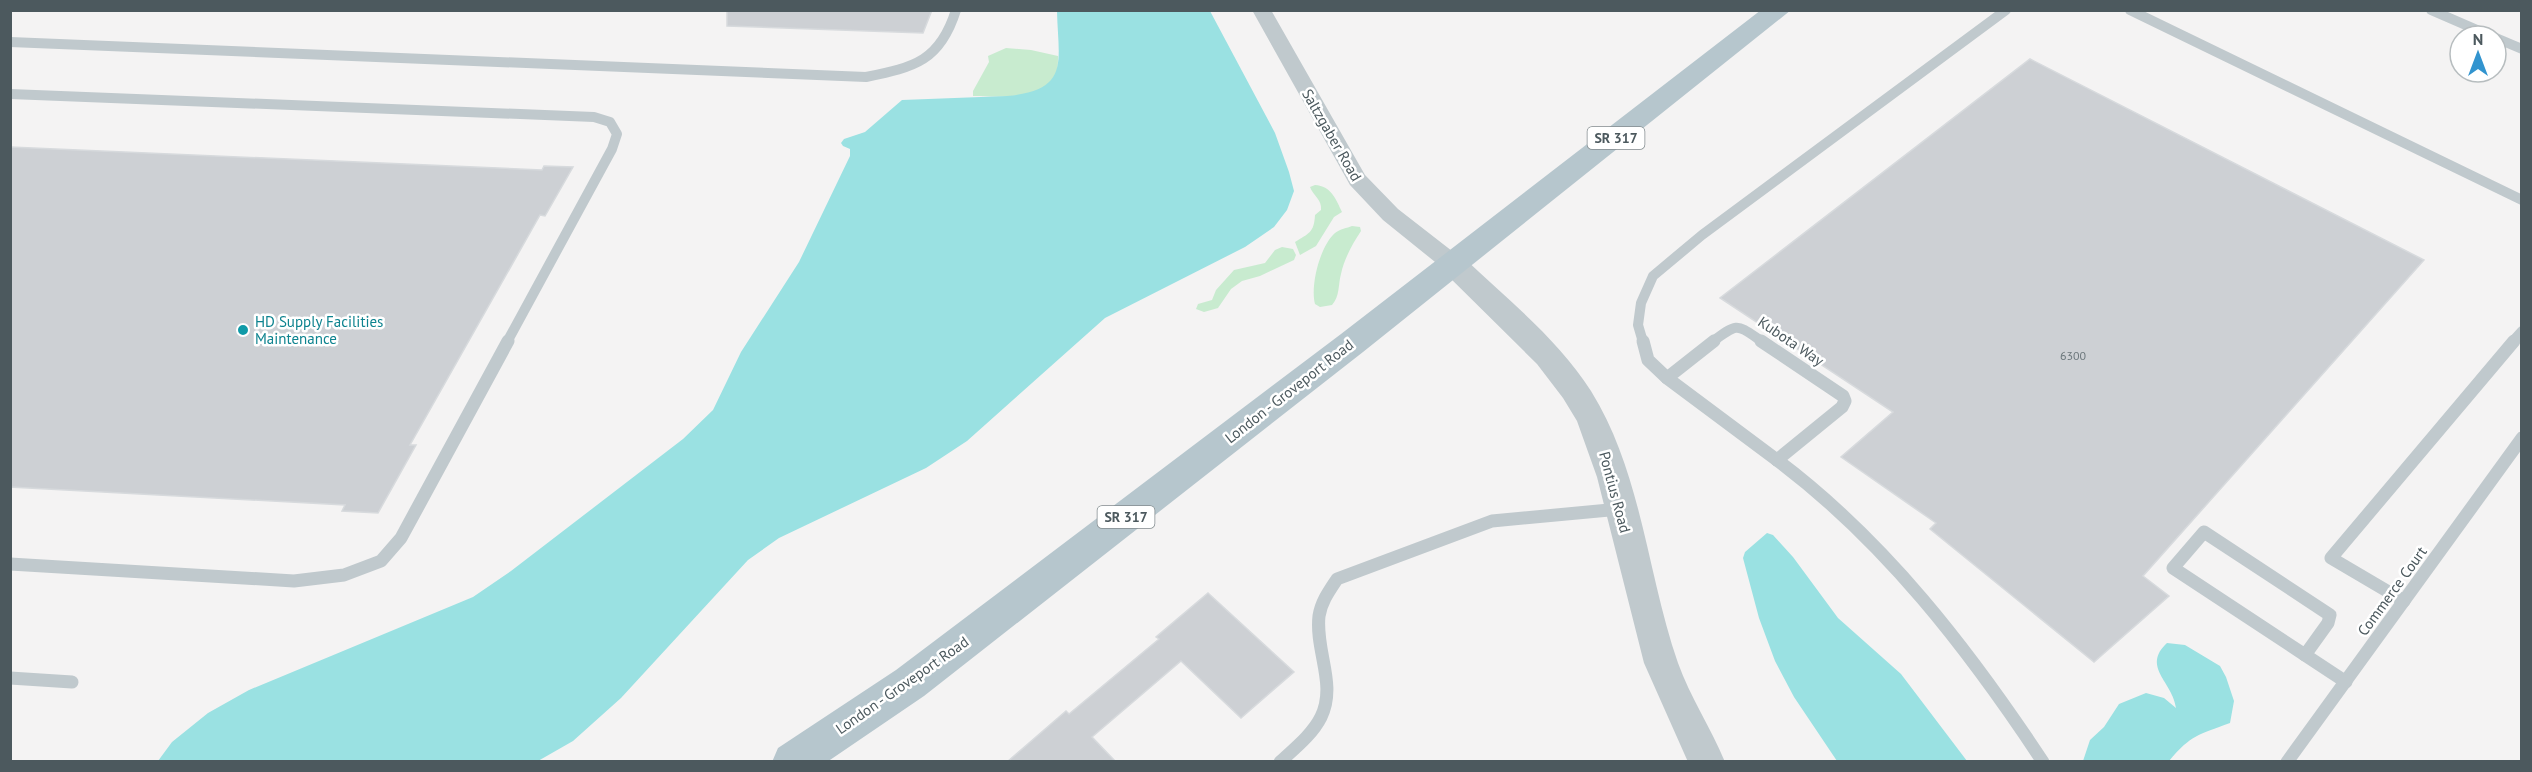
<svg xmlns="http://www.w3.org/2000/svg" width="2532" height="772" font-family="'PT Sans',sans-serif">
<rect width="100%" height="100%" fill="#f4f3f3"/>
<g fill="#c8ebcf">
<path d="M1006 48 1031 50 1058 56C1058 63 1058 73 1054 79 1038 101 997 96 973 96V91L989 62 988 56Z"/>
<path d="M1315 185C1331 186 1336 199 1342 212L1334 217 1316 246 1300 255 1295 242C1309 233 1314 233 1315 215L1321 210C1322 199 1313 196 1310 187Z"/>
<path d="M1352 226 1360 227 1361 231C1353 243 1344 259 1341 274 1338 285 1340 296 1332 305L1320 307 1315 304C1310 286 1320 246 1335 233 1340 229 1347 228 1352 226Z"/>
<polygon points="1282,247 1293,249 1296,255 1294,260 1260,276 1242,281 1231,289 1218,308 1204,312 1196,309 1198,304 1212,300 1216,290 1234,270 1265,263 1275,250"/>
</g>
<g fill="#9ae1e2">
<path d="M1057 11H1210L1275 133 1289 172 1294 191 1287 210 1274 227 1245 247 1105 318 967 441 926 468 779 538 748 560 621 698 573 741 538 761H158L172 742 208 713 249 690 473 597 511 571 683 439 713 410 741 352 799 262 850 156V149L843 146 841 143 844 139 865 132 902 100 1007 96C1071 90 1058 61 1057 11Z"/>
<polygon points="1767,533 1773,535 1793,557 1838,618 1901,674 1967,761 1837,761 1794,697 1775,661 1759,618 1743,558 1745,552"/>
<path d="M2167 643 2185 645 2220 666 2226 677 2234 701 2230 723C2198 735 2192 734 2169 761H2083L2090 740 2104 727 2119 704 2146 693 2164 698 2176 708C2173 682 2141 667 2167 643Z"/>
</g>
<g fill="#cdd0d4" stroke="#d7dadd" stroke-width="1.5">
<polygon points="727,10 932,10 923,33 727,26"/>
<polygon points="2030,59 2424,260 2143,576 2169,596 2094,662 1930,529 1936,523 1841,457 1893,412 1720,298"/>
<polygon points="10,147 542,170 544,166 573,167 545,216 540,215 410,445 416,445 378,513 342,511 345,505 10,487"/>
<polygon points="1208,593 1294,672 1241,718 1181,661 1092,737 1116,762 1007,762 1066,711 1069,714 1159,639 1156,637"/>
</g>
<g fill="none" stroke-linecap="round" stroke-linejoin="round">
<g stroke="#c0c9cd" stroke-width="10">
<polyline points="2130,10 2522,200"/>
<polyline points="2431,10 2491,36"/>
<polyline points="2496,38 2522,49"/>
<path d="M10 42 866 77C915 67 940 61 956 10"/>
<polyline points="10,94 594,117 610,122 617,134 612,149 507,342"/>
<polyline points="1643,342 1638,325 1641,303 1653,276 1702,235 2006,10"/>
<path d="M1712 342C1739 322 1736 324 1763 342"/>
<polyline points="2512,342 2522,331"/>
</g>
<g stroke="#c0c9cd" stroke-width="13">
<polyline points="1643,341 1648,360 1667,378"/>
<polyline points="1714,341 1667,378 1777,460"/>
<polyline points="1761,341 1843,396 1845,401 1842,407 1777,460"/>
<path d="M1777 460C1885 541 1969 650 2043 762"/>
<polygon points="2204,532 2330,615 2328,623 2305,655 2173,568"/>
<polyline points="10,564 294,581 344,575 381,561 401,538 508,341"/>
<polyline points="2404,601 2331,558 2514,341"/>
<polyline points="2305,655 2346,682"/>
<polyline points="10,678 72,682"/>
<path d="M1280 762C1294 749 1312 735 1321 717 1337 684 1315 651 1319 616 1321 602 1329 591 1337 579L1492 521 1620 509"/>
<polyline points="2287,762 2522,438"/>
</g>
<polygon fill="#c0c9cd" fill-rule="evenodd" points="1252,10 1271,10 1365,175 1398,209 1461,258 1464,264 1461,270 1453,272 1445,270 1383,220 1350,185"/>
<path fill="#c0c9cd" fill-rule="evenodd" d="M1453 254 1463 257C1507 299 1558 339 1591 391 1642 473 1647 574 1678 663 1690 697 1711 728 1725 762H1688L1644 663 1597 477 1577 421 1563 398 1537 364 1443 271 1439 264 1443 257Z"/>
<polygon fill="#b6c6cd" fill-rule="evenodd" points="1761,10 1791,10 1363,352 924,696 827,762 772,762 778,748 896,670 1341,334"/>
</g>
<circle fill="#0f9aa8" stroke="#fff" stroke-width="2" cx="243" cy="330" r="6"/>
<g text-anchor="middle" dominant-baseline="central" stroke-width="5" stroke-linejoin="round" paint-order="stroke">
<g font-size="12" fill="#6c777c">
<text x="2073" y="355">6300</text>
</g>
<g fill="#fff" stroke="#828b8e" stroke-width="1.5">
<rect x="1587.5" y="127" width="57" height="22" rx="4.5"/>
<rect x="1097.5" y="506" width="57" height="22" rx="4.5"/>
</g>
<g font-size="14" font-weight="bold" fill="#4c595e">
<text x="1616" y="138">SR 317</text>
<text x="1126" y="517">SR 317</text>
</g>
<g font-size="15" fill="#4c595e" stroke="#fff">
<text transform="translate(1332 135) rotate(60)">Saltzgaber Road</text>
<text transform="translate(1791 341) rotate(34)">Kubota Way</text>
<text transform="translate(1289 391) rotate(-38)">London - Groveport Road</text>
<text transform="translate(1615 492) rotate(75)">Pontius Road</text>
<text transform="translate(2392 591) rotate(-54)">Commerce Court</text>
<text transform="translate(902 685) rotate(-35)">London - Groveport Road</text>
</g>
<g font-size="15" fill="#0d838f" stroke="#fff" text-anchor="start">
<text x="255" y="321">HD Supply Facilities<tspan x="255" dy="17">Maintenance</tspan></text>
</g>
</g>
<rect width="2532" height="772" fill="none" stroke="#4c595e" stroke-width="24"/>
<g transform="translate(2478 54)"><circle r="28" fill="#ffffff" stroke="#b7bdbf" stroke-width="1.5"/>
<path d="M0-4.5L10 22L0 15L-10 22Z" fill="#3294cf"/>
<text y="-9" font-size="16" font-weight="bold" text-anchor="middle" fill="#4c595e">N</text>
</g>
</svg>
